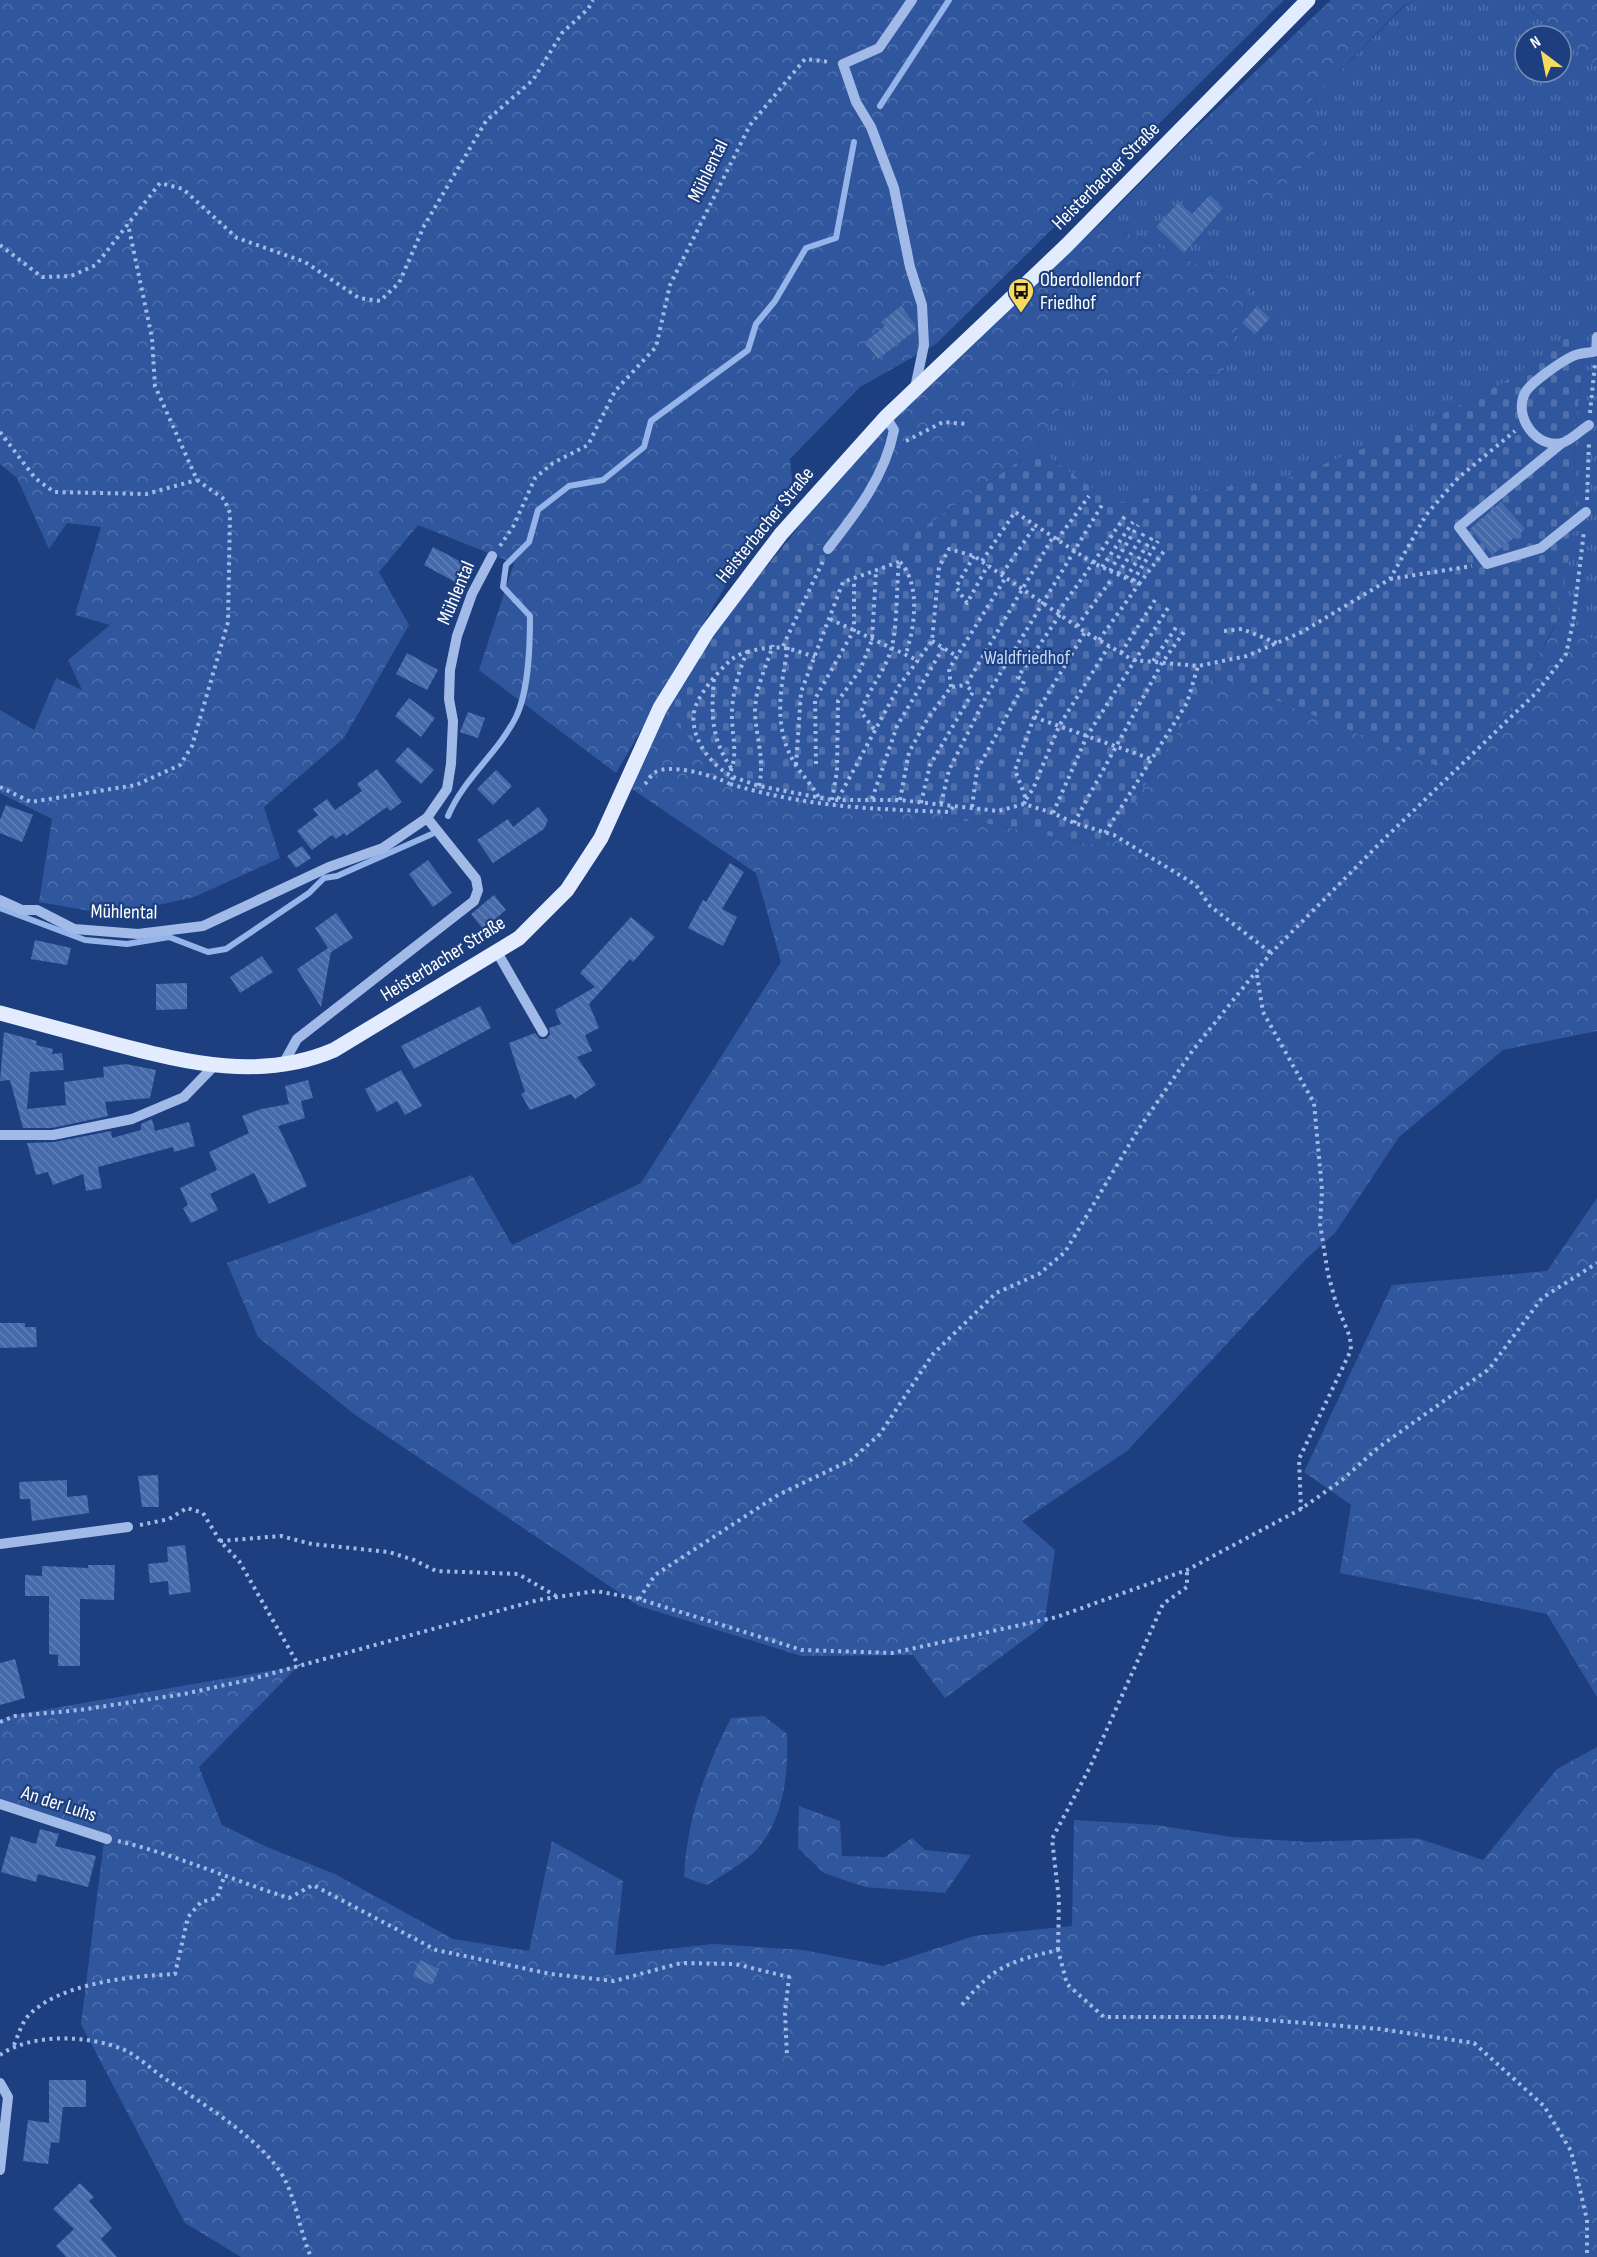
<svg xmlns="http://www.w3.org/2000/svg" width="1597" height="2257" font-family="'Sofia Sans Condensed',sans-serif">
<defs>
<pattern id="grass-tufts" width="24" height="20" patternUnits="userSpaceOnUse" patternTransform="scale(1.5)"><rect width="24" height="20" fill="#30579d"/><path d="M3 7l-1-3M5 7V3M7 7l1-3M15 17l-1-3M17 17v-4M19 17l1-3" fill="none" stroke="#4f70ac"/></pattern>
<pattern id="forest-crowns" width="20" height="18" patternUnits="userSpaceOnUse" patternTransform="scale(1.5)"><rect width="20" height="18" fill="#30579d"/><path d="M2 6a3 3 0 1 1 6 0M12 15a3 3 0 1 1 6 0" fill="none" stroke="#4f70ac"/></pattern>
<pattern id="cemetery-stones" width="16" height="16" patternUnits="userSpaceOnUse" patternTransform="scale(1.5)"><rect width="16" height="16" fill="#30579d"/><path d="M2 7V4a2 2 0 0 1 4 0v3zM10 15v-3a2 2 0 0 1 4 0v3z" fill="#4f70ac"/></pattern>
<pattern id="building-back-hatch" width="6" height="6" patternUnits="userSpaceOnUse" patternTransform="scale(1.5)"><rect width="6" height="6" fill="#4569a9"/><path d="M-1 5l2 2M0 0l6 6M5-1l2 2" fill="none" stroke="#6180b6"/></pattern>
</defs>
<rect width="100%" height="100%" fill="#1d3f7f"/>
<path fill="url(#grass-tufts)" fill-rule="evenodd" d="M1416 0H1519L1597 66V640L1554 628 1576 518 1574 439 1587 333 1567 337 1502 384 1419 426 1289 478 1113 503 1037 449 1074 381 1158 373 1222 376 1251 288 1102 222 1182 141 1270 201 1308 104 1404 6ZM1525 36H1561V72H1525Z"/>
<g fill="url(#forest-crowns)">
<polygon points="0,0 1284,0 936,344 860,387 790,459 793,490 741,559 616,773 479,670 514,563 418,525 379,572 409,625 344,738 264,807 280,858 194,897 114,915 39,902 52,819 0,793 0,710 34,730 56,678 82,690 68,660 110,625 75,615 101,527 67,523 49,549 17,478 0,464"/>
<polygon points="1331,0 1416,0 1403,6 1308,104 1323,144 1270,202 1182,141"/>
<polygon points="1519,0 1597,0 1597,66"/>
<path d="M1102 222 1251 288 1222 376 1158 373 1074 382 1037 449 879 558 789 539C878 420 994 324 1102 222Z"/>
<polygon points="1554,628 1597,640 1597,1031 1503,1050 1399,1137 1335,1233 1308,1257 1127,1451 1022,1521 1055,1550 1044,1625 945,1698 913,1655 802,1656 639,1606 354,1414 258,1337 227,1263 472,1175 512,1245 641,1183 781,962 756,873 629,787 664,711 836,804 949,808 948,822 974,821 1107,847 1211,678 1219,677 1442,768 1511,706"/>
<polygon points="1597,1198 1597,1697 1547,1614 1340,1573 1351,1505 1304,1472 1392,1285 1547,1271"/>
<polygon points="298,1666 199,1767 222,1825 267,1847 335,1874 453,1939 529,1951 552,1841 623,1881 615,1955 713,1944 804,1950 883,1966 974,1936 1072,1926 1074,1820 1156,1825 1231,1837 1309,1842 1417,1838 1483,1860 1557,1769 1597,1747 1597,2257 241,2257 185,2223 81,2024 104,1841 0,1802 0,1720 14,1715"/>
<path d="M764 1716 787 1734C789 1774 783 1828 750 1856 737 1867 721 1876 707 1885L684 1877C687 1819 705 1769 731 1718Z"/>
<polygon points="799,1806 840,1821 842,1856 885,1857 912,1838 925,1850 971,1855 945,1893 865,1887 824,1873 798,1848"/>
</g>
<polygon fill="url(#cemetery-stones)" points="1587,333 1574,439 1576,518 1557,621 1510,709 1442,768 1219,677 1211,678 1107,847 974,821 948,822 949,808 836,804 728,780 664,711 723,620 789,539 879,558 1037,449 1113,503 1289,478 1419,426 1501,384 1567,337"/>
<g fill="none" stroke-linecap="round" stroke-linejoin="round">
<g stroke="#94b4ea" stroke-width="6">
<polyline points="880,106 949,0"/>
<path d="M448 816C464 778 498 753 516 717 529 690 530 646 530 616L503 587 506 565 529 542 538 510 569 486 603 480 644 447 651 421 748 350 756 324 775 301 806 248 836 238 854 142"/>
<polyline points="0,908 85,940 127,944 169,937 208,952 226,949 309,893 324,878 337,876 432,834"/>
</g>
</g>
<g fill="url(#building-back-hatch)">
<polygon points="1210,195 1223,208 1184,253 1156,227 1179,202 1192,214"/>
<polygon points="901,306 915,325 916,330 878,359 865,342 885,326 881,322"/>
<polygon points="1257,306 1270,318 1255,334 1242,323"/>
<polygon points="1501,502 1525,529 1492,555 1470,529"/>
<polygon points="433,547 467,565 457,583 424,565"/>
<polygon points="407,653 438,670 427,690 396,674"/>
<polygon points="409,698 435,718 421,737 395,716"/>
<polygon points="468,712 485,718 478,738 460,732"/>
<polygon points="408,747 434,770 421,784 395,761"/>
<polygon points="377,769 402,802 390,811 387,807 346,836 344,833 336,839 332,835 312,850 297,831 318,815 313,809 327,799 335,810 362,791 357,784"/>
<polygon points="496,770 512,786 493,805 477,789"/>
<polygon points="6,805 33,815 22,842 0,833 0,820"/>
<polygon points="538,807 548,820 544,829 493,863 477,840 508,819 513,827"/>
<polygon points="302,846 311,858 296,868 287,856"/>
<polygon points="428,860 452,893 433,907 409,874"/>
<polygon points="730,863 744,872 722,909 737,917 723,946 688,928 703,900 706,902"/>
<polygon points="494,895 506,910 483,929 471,914"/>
<polygon points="336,913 353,938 331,952 321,1007 297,969 328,948 315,928"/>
<polygon points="631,917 655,937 633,962 630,959 589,1004 599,1028 585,1035 592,1051 577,1057 596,1085 575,1099 571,1094 530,1110 521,1094 525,1092 509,1043 535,1033 540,1039 546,1039 550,1035 549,1028 561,1024 555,1010 595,987 580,973"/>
<polygon points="35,940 71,948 67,965 31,959"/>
<polygon points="262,956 273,972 240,993 230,977"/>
<polygon points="187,983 187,1009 156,1010 156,984"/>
<polygon points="480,1006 491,1028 414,1069 401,1046"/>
<polygon points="4,1032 37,1041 36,1045 53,1049 52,1054 62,1053 64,1070 30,1072 27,1109 66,1105 64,1082 104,1077 103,1067 126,1064 156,1070 150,1098 105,1102 108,1116 52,1128 23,1128 10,1080 0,1081"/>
<polygon points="401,1070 422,1106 405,1115 397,1101 377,1112 365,1089"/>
<polygon points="308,1080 313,1098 301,1101 305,1118 278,1126 307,1186 269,1204 254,1173 210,1194 218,1210 191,1223 183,1208 188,1205 180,1188 217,1170 209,1152 249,1133 242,1116 261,1109 289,1104 285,1086"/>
<polygon points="152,1119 155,1131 189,1122 195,1146 174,1152 173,1147 98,1167 102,1188 86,1191 83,1174 53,1185 48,1172 36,1175 27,1143 54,1142 111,1131 112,1138 141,1130 141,1124"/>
<polygon points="0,1323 25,1323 25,1327 36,1327 37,1347 0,1348"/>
<polygon points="158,1475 159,1507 142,1507 138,1476"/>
<polygon points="67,1480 67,1497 87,1495 89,1513 32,1521 30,1499 20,1499 19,1482"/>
<polygon points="185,1545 191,1592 169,1595 168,1581 150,1583 148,1564 168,1562 167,1547"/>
<polygon points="88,1565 115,1565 114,1600 80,1599 80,1666 58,1666 58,1655 49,1654 49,1596 25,1596 25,1575 42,1576 42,1566 88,1568"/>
<polygon points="15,1659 25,1698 0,1705 0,1663"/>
<polygon points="40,1829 59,1834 55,1846 96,1856 88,1887 38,1874 36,1882 1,1872 11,1836 36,1844"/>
<polygon points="420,1960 439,1969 432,1985 413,1976"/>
<polygon points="49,2080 86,2080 86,2107 63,2107 59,2143 51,2142 48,2164 23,2161 28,2120 49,2123"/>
<polygon points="80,2183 94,2197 89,2201 112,2228 101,2239 117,2257 66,2257 56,2246 74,2229 53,2209"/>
</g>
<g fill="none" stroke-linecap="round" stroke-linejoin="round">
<g stroke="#a1bae8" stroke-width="4" stroke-dasharray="3 4.5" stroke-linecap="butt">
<polyline points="0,245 42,277 71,276 96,265 160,183 183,189 237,238 305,262 359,298 380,301 399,283 424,226 486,121 533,80 562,33 588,9 593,0"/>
<polyline points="1590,413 1595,364"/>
<polyline points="0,432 35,478 54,492 146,494 197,480"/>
<polyline points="906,441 943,422 966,424"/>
<polyline points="1587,500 1589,441"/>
<polyline points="1057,540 1089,496"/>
<polyline points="500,546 514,525 535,478 553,463 588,445 615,391 656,347 670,285 750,125 805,59 830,62"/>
<polyline points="974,556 956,587 967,603 988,565"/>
<polyline points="982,561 1015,512 1093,563 1058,612"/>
<path d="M900 562C921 584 915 629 905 656"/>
<polyline points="1102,567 1133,522"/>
<polyline points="1110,571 1138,525"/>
<polyline points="1002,574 1035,526"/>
<polyline points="1118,574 1146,530"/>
<polyline points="1126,578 1153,536"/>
<polyline points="1390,579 1472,566"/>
<polyline points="1133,581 1158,541"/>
<polyline points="1139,584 1165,550"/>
<polyline points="830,619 919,661"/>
<polyline points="1077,626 1112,579"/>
<polyline points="1224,631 1242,629 1277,643"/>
<polyline points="1099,640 1139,584 1093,563 1125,516"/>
<polyline points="932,641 958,657"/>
<polyline points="783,646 823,561"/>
<path d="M788 647C781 687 772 726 795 764 803 776 812 785 819 798"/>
<path d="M747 652C777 644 786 647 815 657"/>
<polyline points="1121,653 1155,600"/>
<polyline points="1153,661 1177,626"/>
<path d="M714 679C711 713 711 740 732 769"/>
<polyline points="951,687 949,669 1006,577"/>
<polyline points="1034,717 1151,759"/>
<path d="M874 729 861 712C868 690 883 674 890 653 898 630 896 588 899 562"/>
<polyline points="816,764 815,699 854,630 854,579"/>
<polyline points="796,765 801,692 843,582 899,562"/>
<polyline points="733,777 759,786 832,800 900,800 998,811 1024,804 1053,813 1074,823 1114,835 1196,885 1210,906 1271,953"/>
<path d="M645 784C648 781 651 775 654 773 669 762 715 776 730 784L733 777C711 766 687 735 695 708 699 696 709 683 718 673 727 663 733 656 747 652 738 673 731 697 732 720 733 741 738 756 729 775"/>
<path d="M730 784C807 807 870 809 949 812L955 805"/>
<path d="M759 786C765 757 756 739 755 712 755 689 766 667 773 645"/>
<polyline points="0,787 31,802 136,785 180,765 192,746 228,622 230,513 224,499 197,480 155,386 152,338 128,224"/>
<polyline points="838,799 899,686 932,641 939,567 949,549 974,556 1085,632 1133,660 1198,666 1247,656 1302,632 1390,579 1426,515 1458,478 1515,431"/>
<polyline points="872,799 897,726 943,648"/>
<polyline points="1026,799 1033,789 1059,726 1109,646"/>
<polyline points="832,800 837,771 838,701 860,670 872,640 876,572"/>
<polyline points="900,800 909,752 928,718 951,687 966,685"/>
<polyline points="921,803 930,765 973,692 966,685 1053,537"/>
<polyline points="941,804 949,770 986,697 1102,505"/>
<polyline points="1024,804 1026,799 1015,770 1034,717 1085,632"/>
<polyline points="972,807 977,770 1021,690 1024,681 1018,677 1061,613"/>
<polyline points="1053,813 1087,736 1168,608"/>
<polyline points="1074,823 1162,663 1186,629"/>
<polyline points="1105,833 1187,703 1198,666"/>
<polyline points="1257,975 1263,1012 1314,1103 1322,1190 1320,1224 1328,1274 1336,1303 1350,1337 1351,1350 1299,1459 1301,1509"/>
<polyline points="140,1525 169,1519 187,1508 203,1513 220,1541 239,1561 299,1666"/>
<polyline points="220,1541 281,1536 312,1544 389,1552 414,1560 436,1571 518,1574 556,1596"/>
<polyline points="639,1599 655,1575 778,1495 851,1460 880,1434 933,1354 996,1293 1039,1274 1065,1252 1138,1130 1193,1050 1271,953 1384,839 1537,692 1566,654 1573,623 1584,531"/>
<polyline points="0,1722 15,1716 80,1710 184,1694 248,1680 538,1600 596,1591 639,1599 802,1650 892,1653 1057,1617 1187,1570 1301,1509 1342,1480 1379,1447 1489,1369 1542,1298 1597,1263"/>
<path d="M118 1841C177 1855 232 1880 289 1898L313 1885 436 1950 551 1974 614 1981 681 1963 735 1964 789 1977 785 2013 787 2056"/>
<polyline points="1058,1950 1059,1900 1052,1839 1090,1767 1163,1604 1187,1587 1187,1570"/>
<path d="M962 2005C993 1966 1011 1961 1058 1950L1067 1984 1104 2017H1229L1380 2029 1474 2043 1544 2106 1571 2151 1587 2220V2257"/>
<path d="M14 2045C18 2036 22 2022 29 2015 60 1983 132 1976 175 1974L188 1917 201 1902 217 1898 224 1877"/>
<path d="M0 2055C31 2033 88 2035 122 2049 137 2055 151 2069 164 2078 200 2102 265 2141 285 2180 297 2204 300 2232 311 2257"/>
</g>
<g stroke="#a1bae8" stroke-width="10">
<polyline points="912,0 879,48 843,64 856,102 871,127 894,188 910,267 922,305 924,345 915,388"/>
<path d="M1589 425C1581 430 1570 441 1562 443 1536 449 1513 416 1525 393 1530 383 1562 361 1573 356 1579 353 1589 353 1596 351L1597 337"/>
<polyline points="1562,443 1459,527 1487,564 1541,548 1586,512"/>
<path d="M828 549C857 512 885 476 894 430L886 417"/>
<polyline points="0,900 22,910 37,910 74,929 138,934 203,926 329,867 383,848 427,818 447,789 451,764 453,721 449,699 450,670 457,636 472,594 492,556"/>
<polyline points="497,952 543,1032"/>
<polyline points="282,1066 297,1039 474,901 478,890 476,879 427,818"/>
<polyline points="0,1135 53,1135 132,1119 184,1097 214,1066"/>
<polyline points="0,1544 128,1527"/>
<polyline points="0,1804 107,1839"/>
<polyline points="0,2083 8,2097 0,2170"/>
</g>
<path stroke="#e3ebfe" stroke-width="15" d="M0 1013C38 1023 77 1034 115 1044 188 1063 262 1081 334 1050L519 938 567 890 601 838 660 708 707 632 781 534 886 417 1066 246 1308 0"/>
</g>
<defs>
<g id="bus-pin" transform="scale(1.35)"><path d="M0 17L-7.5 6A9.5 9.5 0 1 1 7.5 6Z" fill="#f8da5f" stroke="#1d3f7f"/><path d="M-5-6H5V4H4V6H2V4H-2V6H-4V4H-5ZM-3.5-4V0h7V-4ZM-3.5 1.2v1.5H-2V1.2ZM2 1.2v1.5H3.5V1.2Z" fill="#111"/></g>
</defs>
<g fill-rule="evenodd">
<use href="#bus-pin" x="1021" y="291"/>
</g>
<g text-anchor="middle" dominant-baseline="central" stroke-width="4.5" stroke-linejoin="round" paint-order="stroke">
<g font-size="20" fill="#fff" stroke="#1d3f7f">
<text transform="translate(708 171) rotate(-64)">Mühlental</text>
<text transform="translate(1106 176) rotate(-45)">Heisterbacher Straße</text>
<text transform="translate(765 525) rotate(-51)">Heisterbacher Straße</text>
<text transform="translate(456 593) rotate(-67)">Mühlental</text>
<text transform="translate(124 912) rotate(1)">Mühlental</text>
<text transform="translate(443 959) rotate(-32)">Heisterbacher Straße</text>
<text transform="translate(59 1804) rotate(18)">An der Luhs</text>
</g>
<g font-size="20" fill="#fff" stroke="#1d3f7f" text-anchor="start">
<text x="1040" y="280">Oberdollendorf<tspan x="1040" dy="23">Friedhof</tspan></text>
</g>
<g font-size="20" fill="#c5d7f6" stroke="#1d3f7f">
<text x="1027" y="658">Waldfriedhof</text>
</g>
</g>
<g transform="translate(1543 54) rotate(328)"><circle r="28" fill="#1d3f7f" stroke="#778cb2" stroke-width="1.5"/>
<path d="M0-4.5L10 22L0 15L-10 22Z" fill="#f8da5f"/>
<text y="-9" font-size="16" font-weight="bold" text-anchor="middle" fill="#ffffff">N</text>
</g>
</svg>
